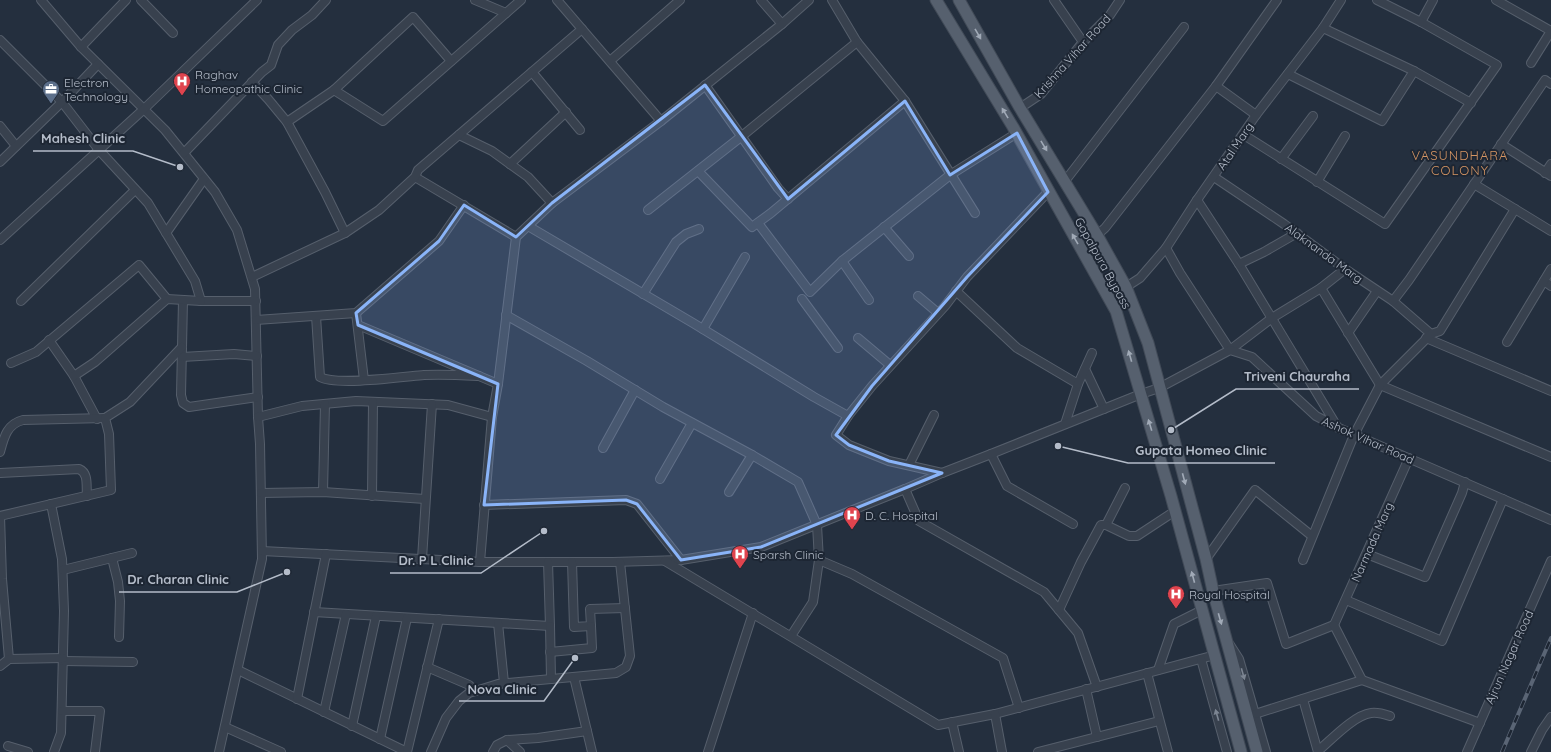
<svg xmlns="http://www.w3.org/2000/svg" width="1551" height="752" font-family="Quicksand,sans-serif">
<rect width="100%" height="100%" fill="#242f3e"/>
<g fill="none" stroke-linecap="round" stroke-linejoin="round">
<g stroke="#565f6c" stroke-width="10">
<g id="minor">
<polyline points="41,0 81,47 165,130 215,192 237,230 255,289 258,417 260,444 262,559 219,752"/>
<polyline points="141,0 173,33"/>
<polyline points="475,0 506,13"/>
<polyline points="557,0 661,121"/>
<polyline points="761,0 782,24"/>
<polyline points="1054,0 1083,42"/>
<polyline points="1496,0 1551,31"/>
<polyline points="1421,22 1433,0"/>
<polyline points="1323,28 1414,71 1471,103"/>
<polyline points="0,40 62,102 99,150 148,203 195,281 201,301 256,301"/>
<polyline points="81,47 126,0"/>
<polyline points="610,61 680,0"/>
<polyline points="1531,63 1551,31"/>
<polyline points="532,72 580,130"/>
<polyline points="1288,74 1382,121 1414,71"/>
<polyline points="252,82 268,99 287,122 325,192 345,233"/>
<polyline points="705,85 778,188 788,199"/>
<polyline points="1216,86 1256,115"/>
<polyline points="334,90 383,121 521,0"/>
<polyline points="905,101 975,213"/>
<polyline points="1020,108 1041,94 1083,42 1110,15 1120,0"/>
<polyline points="287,122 334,90 413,17 451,61"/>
<polyline points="0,126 16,146"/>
<polyline points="459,135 492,151 528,177 552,203"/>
<polyline points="1244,135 1385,224 1497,65 1421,22 1377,0"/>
<polyline points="1501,144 1551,176"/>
<polyline points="184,153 262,72 271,65 278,45 292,30 312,15 326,0"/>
<polyline points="1281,159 1313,116"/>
<polyline points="0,162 62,102 98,64"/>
<polyline points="510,164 566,112"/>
<polyline points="698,171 752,227 771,213 905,101 857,42 832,0"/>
<polyline points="1545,173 1551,164"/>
<polyline points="415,177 516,237"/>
<polyline points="1214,177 1284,224 1345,269 1393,301 1431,334"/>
<polyline points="1065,181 1184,27"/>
<polyline points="1317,182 1345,136"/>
<polyline points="1474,184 1551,231"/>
<polyline points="1197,200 1239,264 1338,428"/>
<polyline points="648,210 742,136 857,42"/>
<polyline points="758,223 810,292 842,261 950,175 1017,133"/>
<polyline points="528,226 693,323 814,397 848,416"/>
<polyline points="884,227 909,256"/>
<polyline points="166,233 204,179"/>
<polyline points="1097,235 1105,228 1216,86 1277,0"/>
<polyline points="0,240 144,109 257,0"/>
<polyline points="1166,248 1180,273 1230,350 1272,318 1321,288 1345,269"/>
<polyline points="842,261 869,300"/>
<polyline points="1239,264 1264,252 1297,233"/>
<polyline points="252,277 345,233 379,210 415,177 418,170 582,29"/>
<polyline points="1544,281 1551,286"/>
<polyline points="1126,287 1140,278 1166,248 1197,200 1256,115 1323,28 1341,0"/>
<polyline points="1321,288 1380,385 1551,457"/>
<polyline points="956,291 1017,348 1078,384 1065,424"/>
<polyline points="643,294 676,242 686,234 699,229"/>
<polyline points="918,296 938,313"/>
<polyline points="802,299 838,348"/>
<polyline points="183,300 181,395 183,403 189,407 258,397"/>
<polyline points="21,301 135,190"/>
<polyline points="1393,301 1409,280 1545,80 1551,84"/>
<polyline points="356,313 364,380"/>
<polyline points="506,315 587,361 663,407 752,455 798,482 817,525 819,560 813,602 791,636"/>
<path d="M316 316 320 377C336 386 402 377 424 375 442 374 460 375 479 376"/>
<polyline points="256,320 356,313 439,241 464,205"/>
<polyline points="358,325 498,384"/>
<polyline points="703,329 745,257"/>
<polyline points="1348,333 1377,291"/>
<polyline points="858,338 890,365"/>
<polyline points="1426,338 1551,391"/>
<polyline points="49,340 74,376 97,419"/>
<polyline points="1507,342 1551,269"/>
<polyline points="182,357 234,354 257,356"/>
<polyline points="11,363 36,352 139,265 167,299"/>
<polyline points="1085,369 1104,409"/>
<polyline points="74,376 95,362 167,299 201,301"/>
<polyline points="1078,384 1092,353"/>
<polyline points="258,417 302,406 356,401 448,405 492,417"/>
<polyline points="603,448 635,390"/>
<path d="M0 452C4 437 7 424 23 420L105 418"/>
<polyline points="991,454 1007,486 1073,524"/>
<polyline points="909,465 934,415"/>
<path d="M0 473 79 469C89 473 86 486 87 496"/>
<polyline points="942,473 889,461 849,445 836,435 848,416 872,386 945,306 967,277 1048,192"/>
<polyline points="660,479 692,423"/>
<polyline points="905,489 919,521 1044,592 1078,633 1097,687"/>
<polyline points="323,492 325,404"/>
<polyline points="729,492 752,455"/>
<polyline points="261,493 323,492 425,499"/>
<polyline points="372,496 373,402"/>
<polyline points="51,504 62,559 64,611 61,733 54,752"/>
<polyline points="484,505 626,500 637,504 681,560"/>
<polyline points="1106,525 1125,488"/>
<polyline points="262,551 480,562 613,562 681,560 761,547 905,489 942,473 991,454 1141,394 1159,388 1230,350 1252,357 1316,416 1339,428 1551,520"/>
<polyline points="1367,554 1425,577 1462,493 1465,482"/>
<polyline points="112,558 118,582 120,601 119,637"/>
<polyline points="422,559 432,404"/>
<polyline points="1206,559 1255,490 1312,536"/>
<polyline points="819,560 852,574 1003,658 1019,708"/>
<polyline points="1303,560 1354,435 1380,385 1431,334 1440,331 1515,209"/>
<polyline points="665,561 938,725 995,714 1215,655"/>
<polyline points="480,562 492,417 498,384 516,237 552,203 661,121 782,24 809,0"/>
<polyline points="572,562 574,627 591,626 590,609 625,608"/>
<polyline points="63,570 132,553"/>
<polyline points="1213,591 1267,583 1286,644 1334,625"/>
<polyline points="1346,600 1442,641 1503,499"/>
<polyline points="1059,610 1081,562 1101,525 1106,525 1129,536 1137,536 1175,511"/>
<polyline points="314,612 550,626 548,562"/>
<polyline points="498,623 504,683"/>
<polyline points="1334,625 1409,458"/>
<polyline points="1334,625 1362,680"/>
<polyline points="550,626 551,679"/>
<polyline points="1230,645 1239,659 1266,752"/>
<polyline points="550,652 592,648 591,626"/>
<polyline points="9,659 2,579 0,516 111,490 109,434 105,418 130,402 182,347"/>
<polyline points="1201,659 1227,752"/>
<polyline points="63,661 133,662"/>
<polyline points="0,666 9,659 63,658"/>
<polyline points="427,667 469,685 475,691"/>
<polyline points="238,670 407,752"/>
<polyline points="1158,670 1174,624 1202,610"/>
<polyline points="1147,673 1168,752"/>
<polyline points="574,677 592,752"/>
<polyline points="1086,689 1097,737"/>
<polyline points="297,699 326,554"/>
<polyline points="1303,699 1318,752"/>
<polyline points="62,711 100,711 95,752"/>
<polyline points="324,712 346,614"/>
<polyline points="995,714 1002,752"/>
<polyline points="1255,714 1362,680 1480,723"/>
<polyline points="952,722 959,752"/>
<polyline points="352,726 376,616"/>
<polyline points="225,727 281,752"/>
<polyline points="380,739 407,618"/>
<polyline points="507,740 520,752"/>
<polyline points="8,746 28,752"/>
<path d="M1318 751C1330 741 1354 715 1371 713 1377 712 1384 714 1390 716"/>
<polyline points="407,752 439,619"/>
<polyline points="431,752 446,718 459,701 469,693 498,684 616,673 626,667 630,656 620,562"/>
<polyline points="493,752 497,745 507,740 538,738 587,731"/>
<polyline points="708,752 753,613"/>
<polyline points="1038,752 1159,721"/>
<polyline points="1467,752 1551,561"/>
<polyline points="1531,752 1542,730 1551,717"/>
</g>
</g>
<g stroke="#414a57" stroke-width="13">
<g id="major">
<polyline points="936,0 1013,127 1116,311 1171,496 1241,752"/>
<polyline points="959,0 1020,108 1097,235 1126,287 1148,343 1206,559 1213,591 1257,752"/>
</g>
</g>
<use href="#minor" stroke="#38414e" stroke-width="8"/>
<use href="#major" stroke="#56606e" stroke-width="11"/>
<g stroke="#5a6575" stroke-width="4">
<polyline id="rail" points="1502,752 1551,638"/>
</g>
<use href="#rail" stroke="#1d2633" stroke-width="2.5" stroke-dasharray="8" stroke-linecap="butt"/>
</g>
<defs><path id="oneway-solid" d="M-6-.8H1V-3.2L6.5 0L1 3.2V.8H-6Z"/></defs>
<g fill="#a1aab7">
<use href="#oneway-solid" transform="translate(978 34) rotate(60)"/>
<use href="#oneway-solid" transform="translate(1005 113) rotate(-121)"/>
<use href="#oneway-solid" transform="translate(1044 146) rotate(59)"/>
<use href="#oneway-solid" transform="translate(1075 239) rotate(-120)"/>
<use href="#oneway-solid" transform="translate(1130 356) rotate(-106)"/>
<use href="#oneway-solid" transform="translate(1150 425) rotate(-107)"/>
<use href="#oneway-solid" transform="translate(1184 479) rotate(75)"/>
<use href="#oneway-solid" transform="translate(1193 577) rotate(-105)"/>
<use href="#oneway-solid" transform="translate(1220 619) rotate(74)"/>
</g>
<g fill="#7c8592">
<use href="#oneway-solid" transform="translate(1243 674) rotate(74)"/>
<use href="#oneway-solid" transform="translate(1217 715) rotate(-106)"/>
</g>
<path fill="#8ab4f8" fill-opacity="0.2" stroke="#8ab4f8" stroke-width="3" stroke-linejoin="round" d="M705 85 788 199 905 101 950 175 1017 133 1048 192 967 277 872 386 836 435 849 445 889 461 942 473 761 547 681 560 637 504 626 500 484 505 498 384 358 325 356 313 439 241 464 205 516 237 552 203Z"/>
<defs>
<g id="hospital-pin" transform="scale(0.9)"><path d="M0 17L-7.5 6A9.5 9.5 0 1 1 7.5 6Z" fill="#e0444e" stroke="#1d2633"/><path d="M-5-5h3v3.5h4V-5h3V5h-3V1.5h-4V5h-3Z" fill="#fff"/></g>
<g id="office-pin" transform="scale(0.9)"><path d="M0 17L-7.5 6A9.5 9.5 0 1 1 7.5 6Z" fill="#5c6f8a" stroke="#1d2633"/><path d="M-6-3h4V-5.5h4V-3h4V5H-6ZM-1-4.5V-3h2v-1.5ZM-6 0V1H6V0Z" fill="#fff"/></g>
</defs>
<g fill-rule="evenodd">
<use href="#hospital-pin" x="182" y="81"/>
<use href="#office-pin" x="51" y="89"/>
<use href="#hospital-pin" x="852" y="515"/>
<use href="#hospital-pin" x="740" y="554"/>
<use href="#hospital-pin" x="1176" y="594"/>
</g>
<g text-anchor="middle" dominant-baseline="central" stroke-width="4" stroke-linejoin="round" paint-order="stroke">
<g font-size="12" fill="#b4bcc9" stroke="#1d2633">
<text transform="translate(1072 56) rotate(-48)">Krishna Vihar Road</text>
<text transform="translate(1235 146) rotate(-56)">Atal Marg</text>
<text transform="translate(1324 253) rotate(36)">Alaknanda Marg</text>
<text transform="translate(1103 263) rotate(61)">Gopalpura Bypass</text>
<text transform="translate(1368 440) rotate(24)">Ashok Vihar Road</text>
<text transform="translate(1372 542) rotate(-66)">Narmada Marg</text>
<text transform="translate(1509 657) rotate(-66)">Ajrun Nagar Road</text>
</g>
<g font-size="12" fill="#b4bcc9" stroke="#1d2633" text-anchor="start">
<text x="195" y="74">Raghav<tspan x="195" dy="14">Homeopathic Clinic</tspan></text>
<text x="64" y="82">Electron<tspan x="64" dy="14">Technology</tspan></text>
<text x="865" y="515">D. C. Hospital</text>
<text x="753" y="554">Sparsh Clinic</text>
<text x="1189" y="594">Royal Hospital</text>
</g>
<g font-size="13" letter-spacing="1" fill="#d59563" stroke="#1d2633">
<text x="1460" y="155">VASUNDHARA<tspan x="1460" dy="15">COLONY</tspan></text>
</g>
</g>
<path fill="none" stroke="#b4bcc9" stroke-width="1.5" d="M180 167L133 151H33M1171 430L1236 389H1359M1058 446L1128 463H1275M544 531L481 573H390M287 572L237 592H119M575 658L544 701H459"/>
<g fill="#b4bcc9" stroke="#1d2633" stroke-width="1.5">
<circle cx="180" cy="167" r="4"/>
<circle cx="1171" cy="430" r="4"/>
<circle cx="1058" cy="446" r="4"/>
<circle cx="544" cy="531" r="4"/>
<circle cx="287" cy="572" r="4"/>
<circle cx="575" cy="658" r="4"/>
</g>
<g font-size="13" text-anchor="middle" font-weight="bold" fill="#b4bcc9" stroke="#1d2633" stroke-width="4" stroke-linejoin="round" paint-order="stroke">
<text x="83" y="143">Mahesh Clinic</text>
<text x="1297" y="381">Triveni Chauraha</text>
<text x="1201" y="455">Gupata Homeo Clinic</text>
<text x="436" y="565">Dr. P L Clinic</text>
<text x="178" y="584">Dr. Charan Clinic</text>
<text x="502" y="694">Nova Clinic</text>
</g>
</svg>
